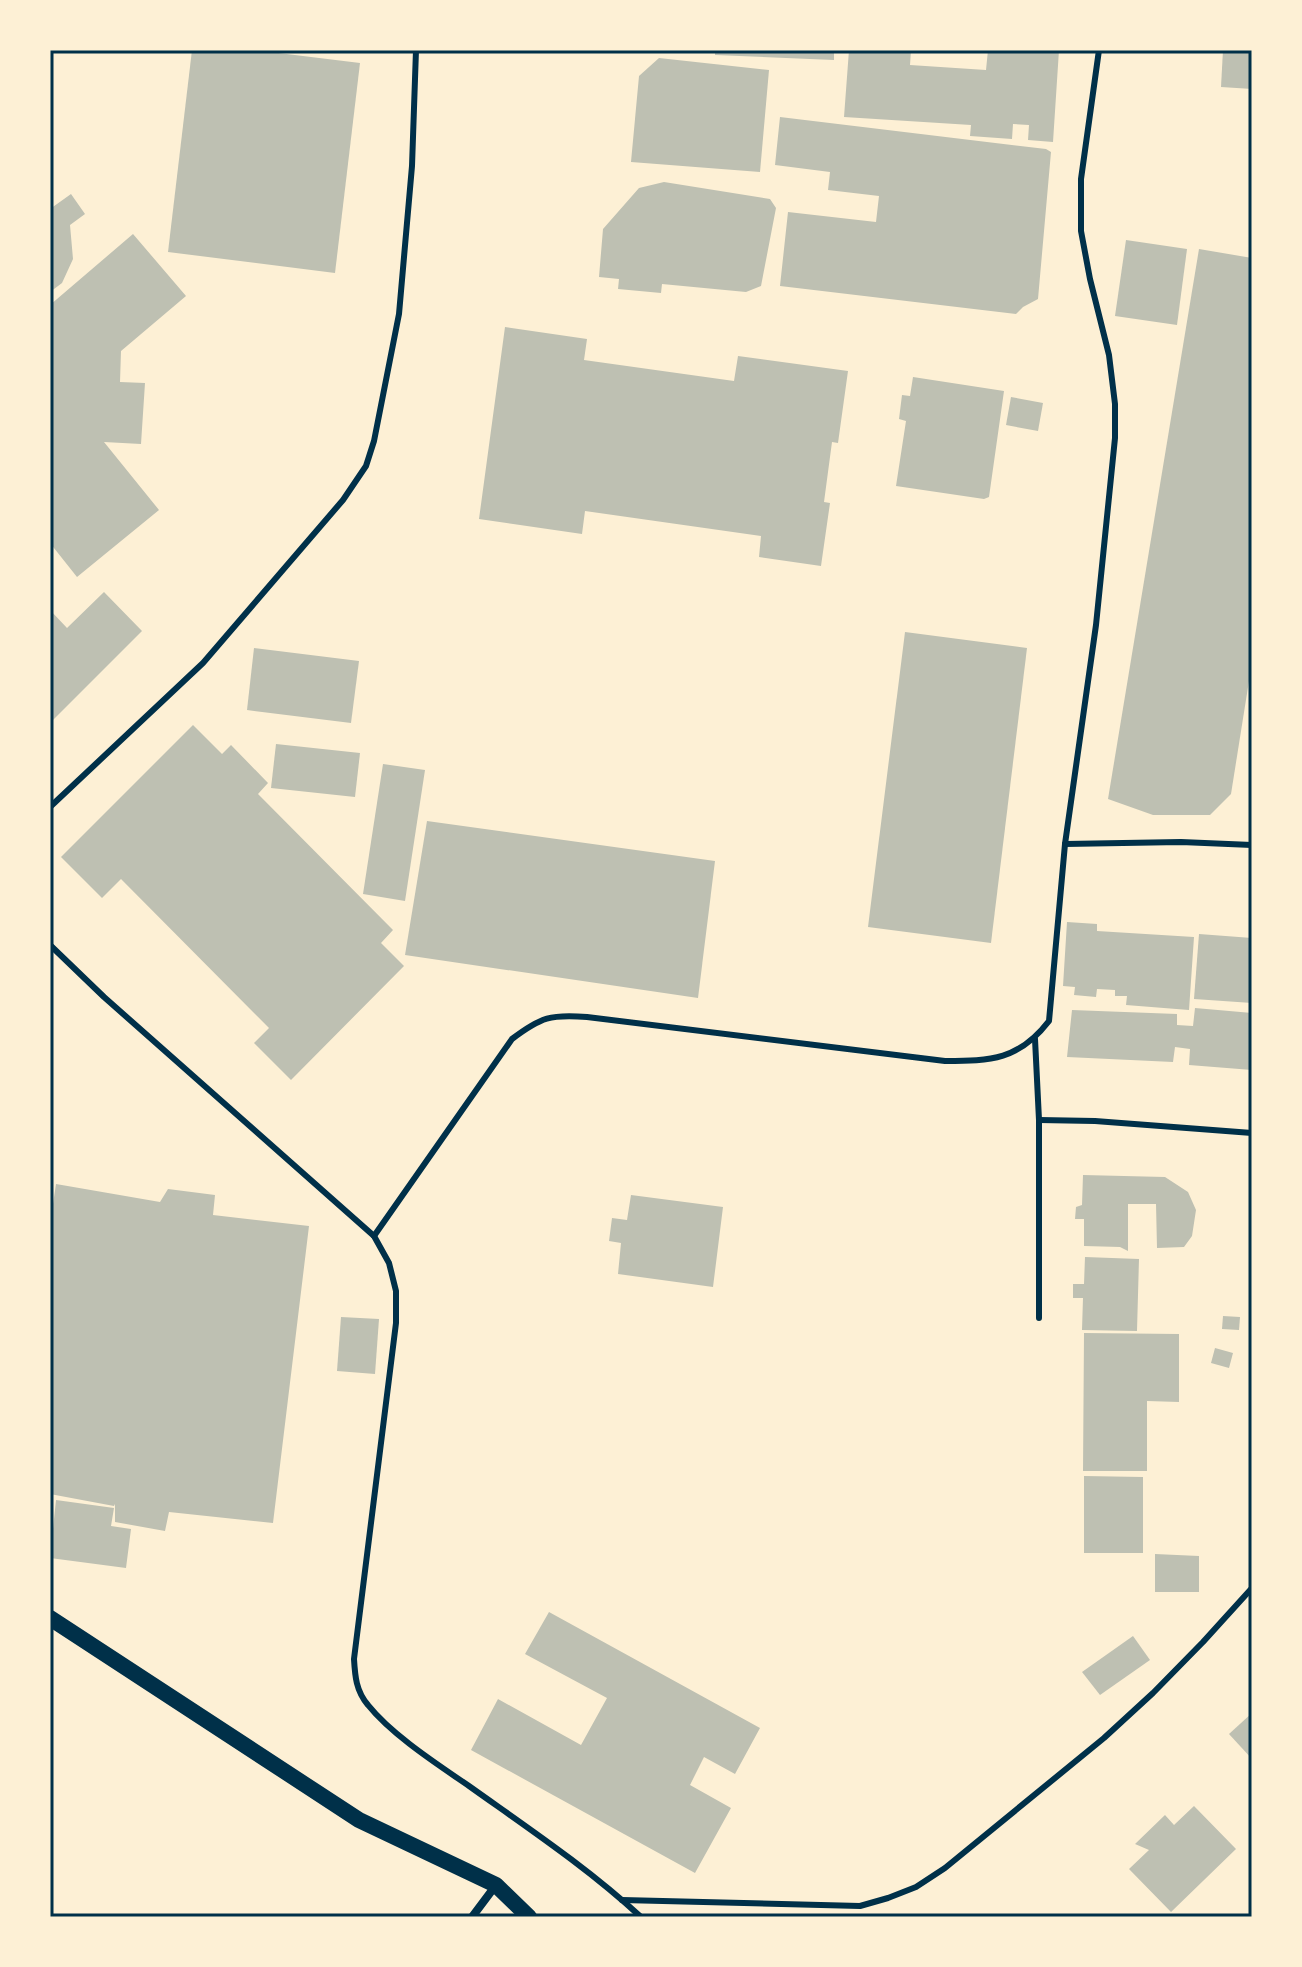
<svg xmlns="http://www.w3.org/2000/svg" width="1302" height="1967" font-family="'Noto Sans',sans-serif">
<rect width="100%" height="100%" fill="#fdf0d5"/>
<g fill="#bec0b2">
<polygon points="192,50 253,50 360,63 335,273 168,252"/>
<polygon points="715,50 834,50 834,60 715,55"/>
<polygon points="849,50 911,50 910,65 986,70 988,50 1059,50 1053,142 1028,140 1029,125 1013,124 1012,139 970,136 971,125 844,117"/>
<polygon points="1223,50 1252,50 1252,89 1221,87"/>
<polygon points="659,58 769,70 760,172 631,162 639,76"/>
<polygon points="780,117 1046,149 1051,152 1038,299 1023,307 1016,314 780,286 788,212 876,222 879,196 828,190 830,172 775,165"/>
<polygon points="664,182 770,199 776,208 761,286 746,292 662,284 661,293 618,289 619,279 599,277 603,229 639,188"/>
<polygon points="71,194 85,214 70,225 73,259 62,283 50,292 50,209"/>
<polygon points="133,234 186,296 121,351 120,382 145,383 141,444 104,442 159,510 77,577 50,543 50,305"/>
<polygon points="1126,240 1187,249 1177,325 1115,316"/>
<polygon points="1199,249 1252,258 1252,662 1231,794 1210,815 1153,815 1108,799"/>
<polygon points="505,327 587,339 584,360 734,381 738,356 848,371 838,443 832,442 824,502 830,503 821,566 759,557 761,536 585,511 582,534 479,519"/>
<polygon points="913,377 1004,391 989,497 984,499 896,486 906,421 899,419 902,395 910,396"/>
<polygon points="1011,397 1043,403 1038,431 1006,425"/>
<polygon points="104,592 142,631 50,723 50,610 67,628"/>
<polygon points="905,632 1027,648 991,943 868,927"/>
<polygon points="254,648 359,661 351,723 247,710"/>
<polygon points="193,725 222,754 231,745 268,783 258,794 393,930 381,943 404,966 291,1080 254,1043 269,1028 121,879 102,898 61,857"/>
<polygon points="276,744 360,753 355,797 271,788"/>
<polygon points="383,764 425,770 405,901 363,894"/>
<polygon points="427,821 715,861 698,998 405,955"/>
<polygon points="1067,922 1097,924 1097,931 1194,937 1189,1010 1126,1005 1127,996 1115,996 1115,990 1097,989 1096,997 1074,995 1075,987 1063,986"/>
<polygon points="1199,934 1252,938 1252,1003 1194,999"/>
<polygon points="1195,1008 1252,1013 1252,1070 1189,1065 1190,1049 1175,1047 1173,1062 1067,1057 1072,1010 1177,1014 1177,1025 1193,1026"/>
<polygon points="1083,1175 1165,1177 1188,1192 1196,1210 1192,1236 1184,1247 1157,1248 1156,1204 1128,1204 1128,1251 1120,1247 1084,1246 1084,1219 1075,1219 1076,1207 1082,1205"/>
<polygon points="56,1184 160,1202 168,1189 215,1195 213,1215 309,1226 273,1523 169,1512 165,1531 115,1522 115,1504 114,1506 50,1494 50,1224"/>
<polygon points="631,1195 723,1207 713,1287 618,1274 621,1243 609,1241 612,1218 627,1220"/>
<polygon points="1085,1257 1139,1259 1137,1331 1082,1330 1083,1298 1073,1298 1073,1284 1084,1284"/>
<polygon points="1223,1316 1240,1317 1239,1330 1222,1329"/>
<polygon points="341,1317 379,1319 375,1374 337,1371"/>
<polygon points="1084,1333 1179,1334 1179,1402 1147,1401 1147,1471 1083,1471"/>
<polygon points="1215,1348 1233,1353 1229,1368 1211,1363"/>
<polygon points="1084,1476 1143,1477 1143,1553 1084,1553"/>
<polygon points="56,1500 114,1508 111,1526 131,1529 126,1568 50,1558"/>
<polygon points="1155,1554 1199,1556 1199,1592 1155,1592"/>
<polygon points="549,1612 760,1728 735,1774 704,1757 690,1785 731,1808 695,1873 471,1750 498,1699 581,1745 607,1698 525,1654"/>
<polygon points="1133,1636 1150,1660 1100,1695 1082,1672"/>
<polygon points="1252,1713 1252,1759 1229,1734"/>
<polygon points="1194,1806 1236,1849 1171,1912 1129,1869 1149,1850 1135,1844 1165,1815 1174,1825"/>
</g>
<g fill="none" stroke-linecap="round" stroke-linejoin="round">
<g stroke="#003049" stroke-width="6">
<polyline points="50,807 203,663 343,500 366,466 374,441 399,314 412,166 416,50"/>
<polyline points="1065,844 1181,842 1252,845"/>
<path d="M50 945 104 997 374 1236 389 1263 396 1291V1323L354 1659C355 1676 356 1691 368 1705 392 1735 437 1764 469 1786 528 1828 588 1868 641 1917"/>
<polyline points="1035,1039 1039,1120 1039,1318"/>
<polyline points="1039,1120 1095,1121 1252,1133"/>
<path d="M374 1236 512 1039C541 1017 551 1014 587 1017L945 1061C991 1061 1019 1060 1049 1021L1065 844 1096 625 1115 438V404L1109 355 1090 279 1081 231V179L1099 50"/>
<polyline points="622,1900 860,1906 888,1898 916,1887 945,1868 1104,1738 1153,1693 1203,1642 1252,1588"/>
</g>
<polyline stroke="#003049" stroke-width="8" points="472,1917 496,1885"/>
<polyline stroke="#003049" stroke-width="16" points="50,1618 359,1820 496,1885 529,1917"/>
</g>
<rect width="1302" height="1967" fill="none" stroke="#fdf0d5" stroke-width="104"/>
<rect x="52" y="52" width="1198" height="1863" fill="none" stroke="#003049" stroke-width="3"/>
</svg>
